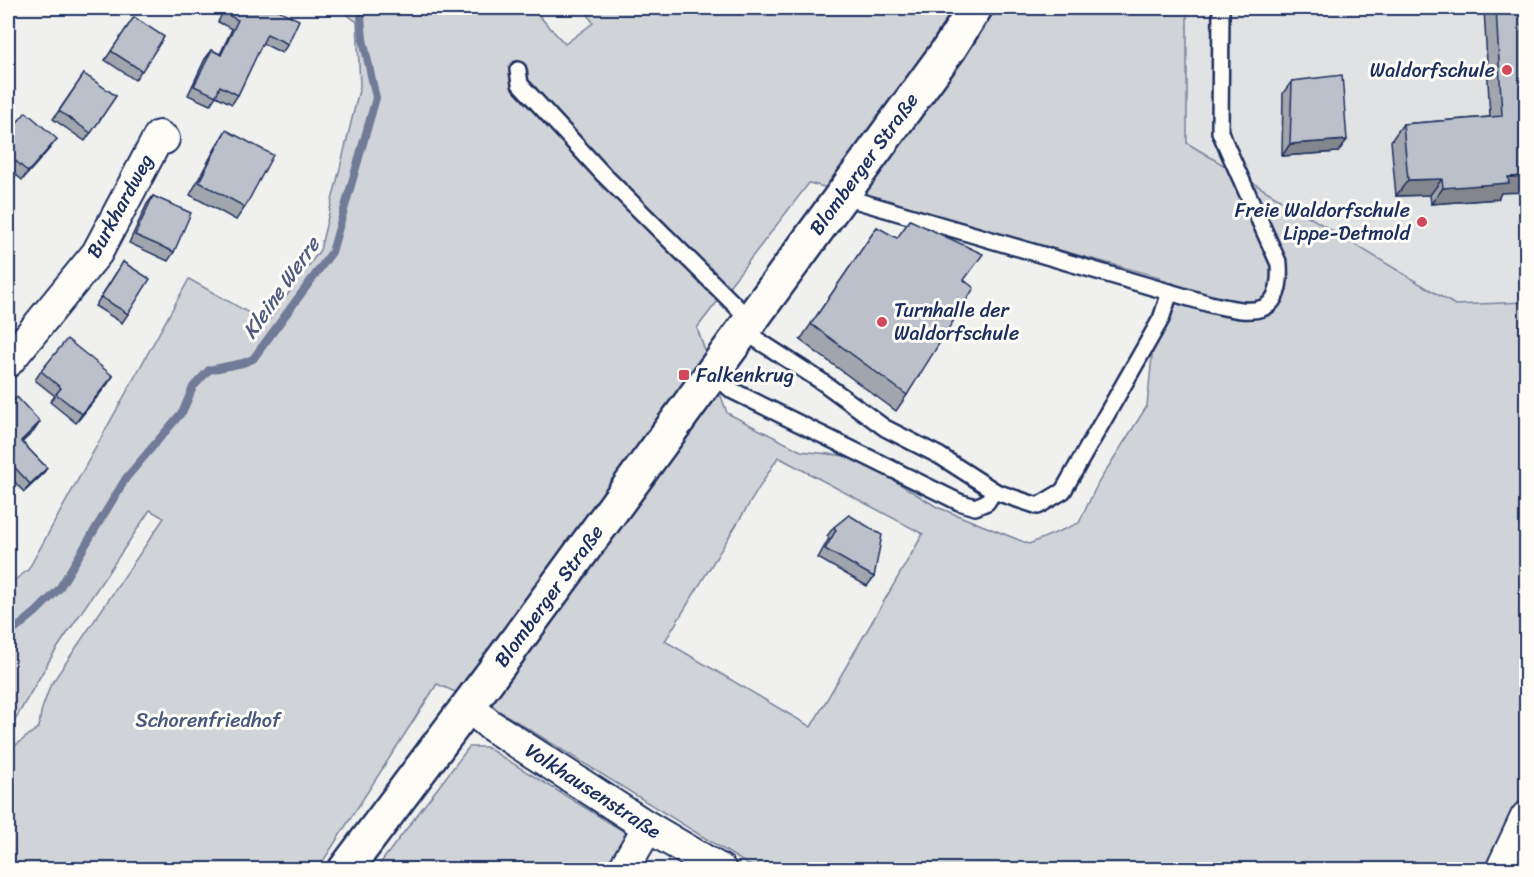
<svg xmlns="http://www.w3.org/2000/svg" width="1534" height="877" font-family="Sriracha,sans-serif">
<rect width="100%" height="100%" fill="#f0f0ee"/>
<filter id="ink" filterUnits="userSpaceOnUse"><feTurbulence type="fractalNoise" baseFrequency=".0167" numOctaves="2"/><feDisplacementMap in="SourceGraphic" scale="12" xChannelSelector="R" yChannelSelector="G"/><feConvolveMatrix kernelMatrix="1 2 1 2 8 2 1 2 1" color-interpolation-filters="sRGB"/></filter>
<g filter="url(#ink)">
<polygon fill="#e0e2e3" points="1187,8 1526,8 1526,302 1455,305 1187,143"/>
<g fill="#d0d3d8" stroke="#76819b" stroke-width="1.5" fill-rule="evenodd">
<path d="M338 8H532L565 44 593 23 584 8H1187V143L1455 305 1526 302V800L1492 869H755L501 712 437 684 318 869H8V751L39 727 41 712 50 686 164 518 150 510 52 656 8 732V585L28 570 189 279 267 323 320 250 360 86 357 22ZM809 183 1160 277 1147 406 1098 483 1079 523 1029 544 937 507 856 457 801 451 727 413 697 328ZM778 457 923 534 811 727 665 641Z"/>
<polygon points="469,747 486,747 628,834 606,869 375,870"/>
</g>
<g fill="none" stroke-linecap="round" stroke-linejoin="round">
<polyline stroke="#6f7b97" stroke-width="8" points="8,635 36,612 59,589 126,478 183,411 193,387 209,370 243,363 253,359 332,252 376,98 363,39 361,17 365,8"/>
<g stroke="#1b2f5e" stroke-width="20">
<g id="service">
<polyline points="518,70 520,84 603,174 749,319"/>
<path d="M841 196 1210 304C1252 314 1283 319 1279 264L1220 132 1221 8"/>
<polyline points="742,330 821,381 885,428 940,456 996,492 1038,506 1063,491 1161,319 1170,292"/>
<polyline points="711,372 733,391 959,502 975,507 987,502 994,491"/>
</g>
</g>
<g stroke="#1b2f5e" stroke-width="34">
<g id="minor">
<polyline points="8,362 97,253 159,136 164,139"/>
<polyline points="468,706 490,725 648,827 721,870"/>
<polyline points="623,870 648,827"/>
<polyline points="1501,870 1526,817"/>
</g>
</g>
<g stroke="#1b2f5e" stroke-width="38">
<polyline id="tertiary" points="345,870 501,662 949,49 975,8"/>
</g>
<use href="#service" stroke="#fdfcf7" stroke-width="15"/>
<use href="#minor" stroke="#fdfcf7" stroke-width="30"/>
<use href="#tertiary" stroke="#fdfcf7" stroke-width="33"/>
</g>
<g fill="#a1a5ae" stroke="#1b2f5e" stroke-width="1.5">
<polygon points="225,8 274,8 288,44 282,53 262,43 238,95 232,104 216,96 210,105 188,95 205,59 212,50 220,54 232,29 218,22"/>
<polygon points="1484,8 1527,8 1501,193 1498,199 1431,204 1430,195 1396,196 1391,141 1403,124 1490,117"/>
<polygon points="134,17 164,37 135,80 105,60"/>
<polygon points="84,74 116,96 85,141 53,119"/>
<polygon points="1292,81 1338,152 1282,156 1283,93"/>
<polygon points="226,130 245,207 236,220 190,195 218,143"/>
<polygon points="8,133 50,148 22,180 8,168"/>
<polygon points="153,196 174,252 168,261 129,243 147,204"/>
<polygon points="877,227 964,280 907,395 896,411 800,340"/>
<polygon points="123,262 128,314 122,323 95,306"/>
<polygon points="41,371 113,376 76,423 50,402 55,396 35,380"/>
<polygon points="8,406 34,431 22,442 47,468 41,476 24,492 8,475"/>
<polygon points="834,527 874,577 867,586 818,558 829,538 827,536"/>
</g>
<g fill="#83868d" stroke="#1b2f5e" stroke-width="1.5">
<polygon points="57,139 50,148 22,180 28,172"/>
<polygon points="1347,140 1338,152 1282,156 1290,144"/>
<polygon points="1527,176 1527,192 1501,193 1498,199 1431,204 1443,188 1508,177"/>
<polygon points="1442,179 1430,195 1396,196 1408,180"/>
<polygon points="113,376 107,385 76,423 82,414"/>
<polygon points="40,422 34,431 15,449 21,441"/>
<polygon points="47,468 41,476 24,492 30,484"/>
</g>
<g fill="#bbc0ca" stroke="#1b2f5e" stroke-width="1.5">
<polygon points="227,8 274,8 299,20 288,44 267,34 238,95 220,86 216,96 194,86 212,50 221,55 238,20 224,13"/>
<polygon points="1496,8 1527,8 1527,176 1508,177 1509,183 1443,188 1442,179 1408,180 1403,124 1502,116"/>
<polygon points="134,17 164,37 142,71 111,51"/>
<polygon points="84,74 116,96 91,133 59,111"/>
<polygon points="1342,75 1347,140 1290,144 1292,81"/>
<polygon points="26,112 57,139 28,172 8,154 8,133"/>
<polygon points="226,130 273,155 245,207 199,182"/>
<polygon points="153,196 191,213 174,252 135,235"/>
<polygon points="910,220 983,254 964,280 974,288 907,395 811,324 877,227 897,238"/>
<polygon points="123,262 150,279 128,314 101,297"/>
<polygon points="67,339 113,376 82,414 56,394 61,388 41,371"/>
<polygon points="17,397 40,422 21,441 47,468 30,484 8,460 13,455 8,449 8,406"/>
<polygon points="849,515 882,535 874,577 825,549 836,530 834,527"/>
</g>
</g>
<g fill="#d1495b" stroke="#fdfcf7" stroke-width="2">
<circle cx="1507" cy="70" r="6"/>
<circle cx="1422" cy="222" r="6"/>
<circle cx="882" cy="322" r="6"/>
<rect x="678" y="369" width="12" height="12" rx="3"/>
</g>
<g text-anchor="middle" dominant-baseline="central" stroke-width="6" stroke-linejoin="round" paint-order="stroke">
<g font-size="20" fill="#1b2f5e" stroke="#fdfcf7" text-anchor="end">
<text x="1495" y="70">Waldorfschule</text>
<text x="1410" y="210">Freie Waldorfschule<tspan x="1410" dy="23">Lippe-Detmold</tspan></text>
<text x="894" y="310" text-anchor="start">Turnhalle der<tspan x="894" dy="23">Waldorfschule</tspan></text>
<text x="696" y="375" text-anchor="start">Falkenkrug</text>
</g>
<g font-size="20" fill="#1b2f5e" stroke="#fdfcf7">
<text transform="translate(864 164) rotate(-54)">Blomberger Straße</text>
<text transform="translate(120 206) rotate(-61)">Burkhardweg</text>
<text transform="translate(549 596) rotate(-54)">Blomberger Straße</text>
<text transform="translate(593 791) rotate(33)">Volkhausenstraße</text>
</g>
<g font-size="20" fill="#48587c" stroke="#fdfcf7">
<text x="208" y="720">Schorenfriedhof</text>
</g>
<g font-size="21" font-style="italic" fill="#4c5b7f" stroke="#fdfcf7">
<text transform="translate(281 288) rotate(-55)">Kleine Werre</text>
</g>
</g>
<rect width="1534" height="877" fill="none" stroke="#fdfcf7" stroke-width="30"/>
<rect x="15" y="15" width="1504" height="847" fill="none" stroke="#1b2f5e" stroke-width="2" filter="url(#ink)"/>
</svg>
